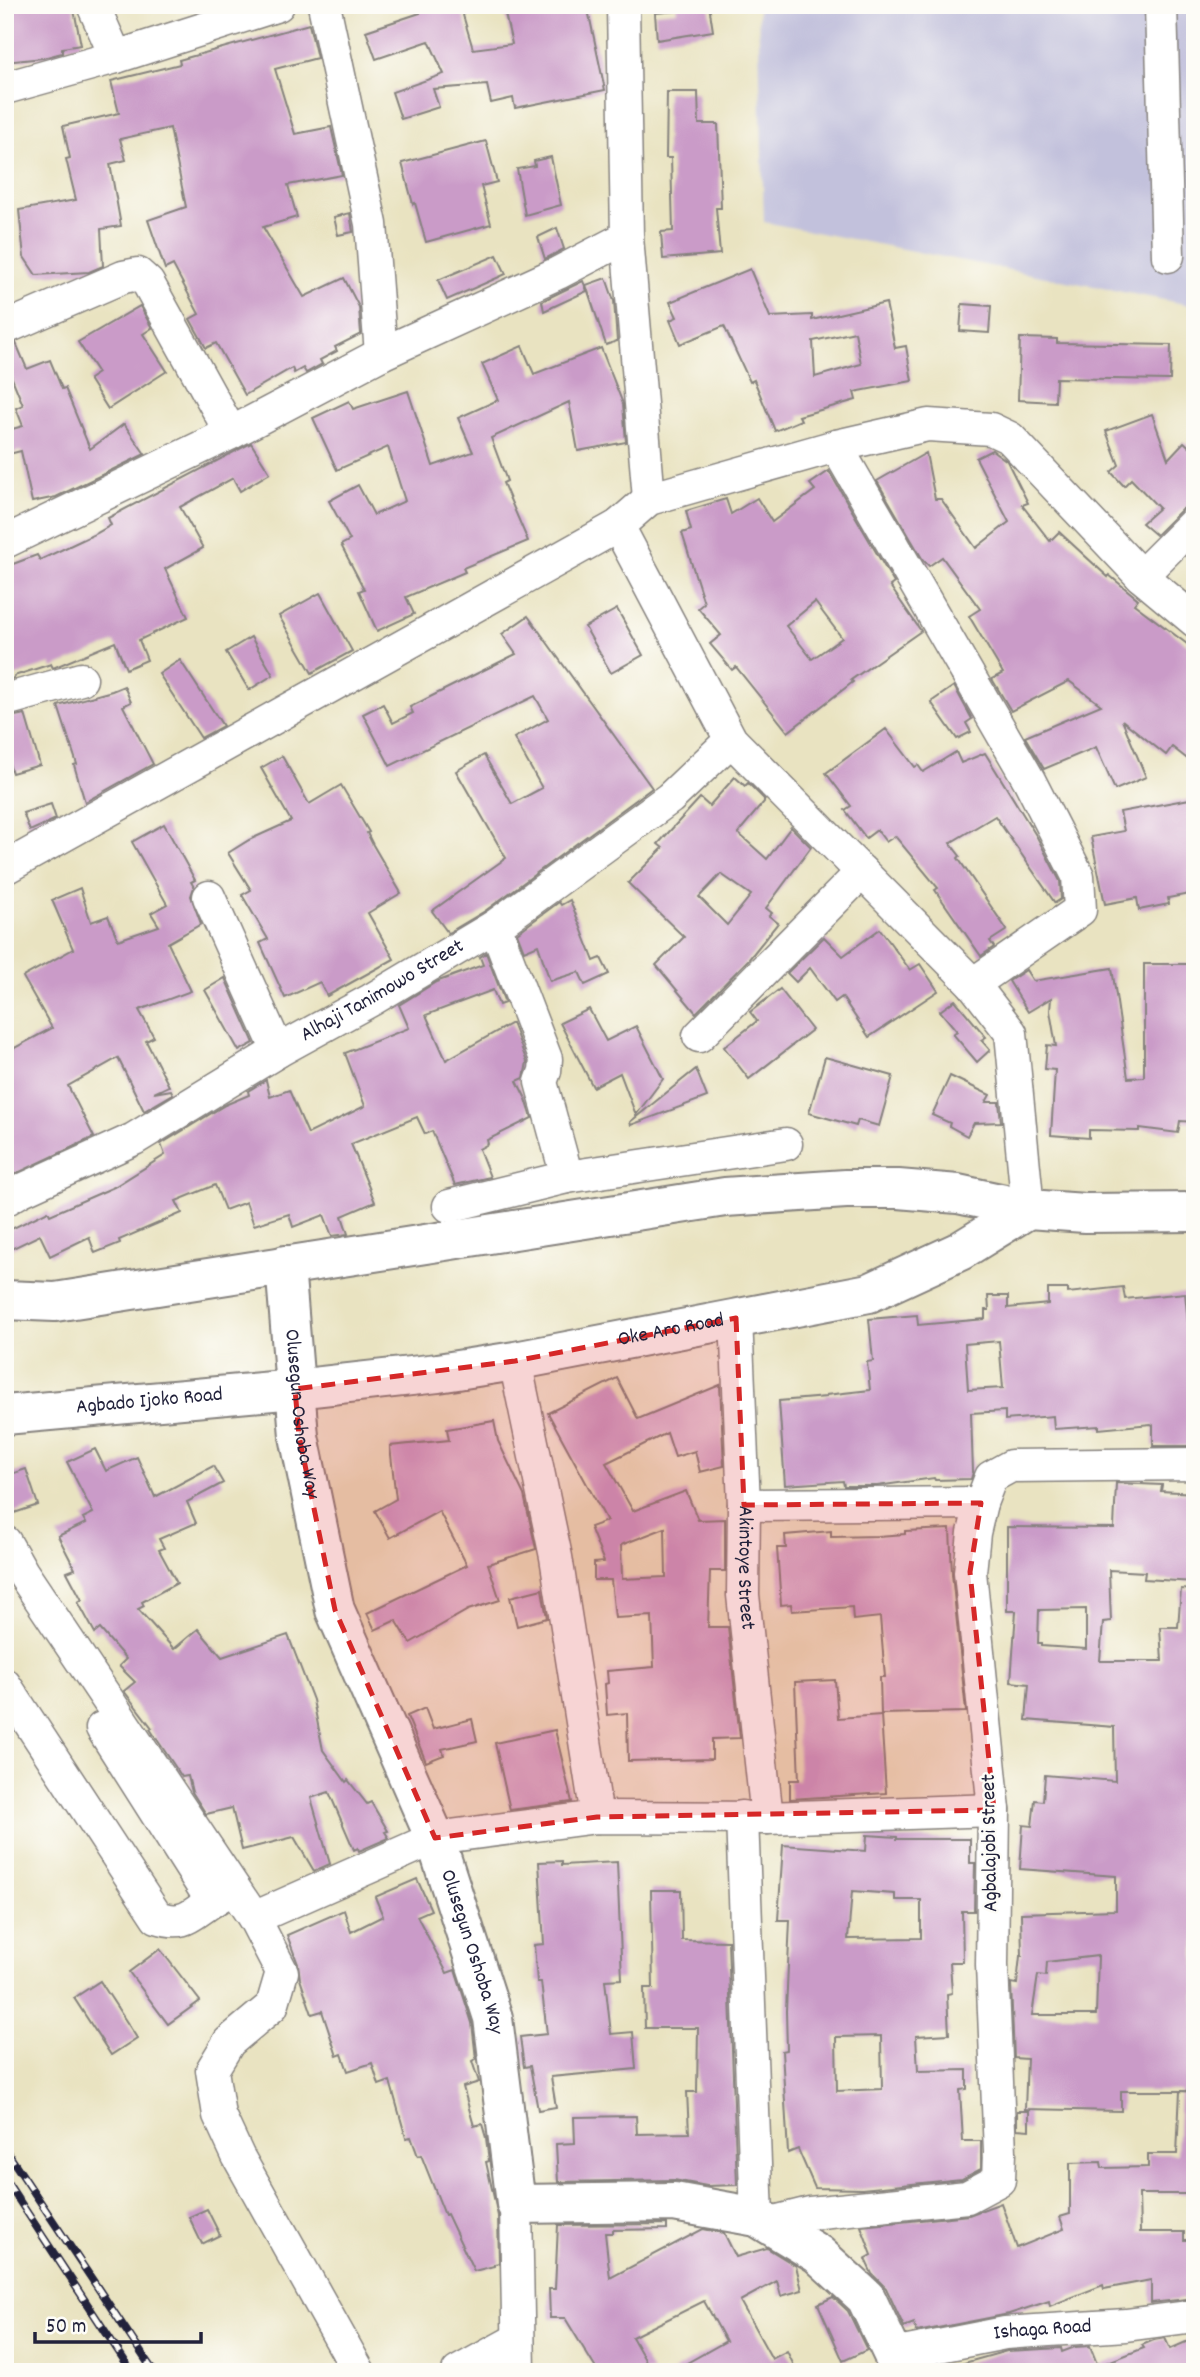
<svg xmlns="http://www.w3.org/2000/svg" width="1200" height="2377" font-family="Dekko,sans-serif">
<rect width="100%" height="100%" fill="#fdfcf7"/>
<filter id="ink" filterUnits="userSpaceOnUse"><feTurbulence type="fractalNoise" baseFrequency=".0143" numOctaves="2"/><feDisplacementMap in="SourceGraphic" scale="14" xChannelSelector="R" yChannelSelector="G"/><feConvolveMatrix kernelMatrix="1 2 1 2 8 2 1 2 1" color-interpolation-filters="sRGB"/></filter>
<filter id="wash" filterUnits="userSpaceOnUse"><feTurbulence type="fractalNoise" baseFrequency=".00686" numOctaves="4" result="noise"/><feDisplacementMap in="SourceGraphic" scale="28" xChannelSelector="R" yChannelSelector="G"/><feGaussianBlur stdDeviation="1.57" result="paint"/><feColorMatrix in="noise" values="0 0 0 0 0 0 0 0 0 0 0 0 0 0 0 0 0 1.4 0 .05"/><feComposite in="paint" operator="in"/></filter>
<g filter="url(#wash)">
<rect width="100%" height="100%" fill="#e9e3c1"/>
<polygon fill="#c2c1dc" points="758,5 1195,5 1195,306 764,222"/>
<g id="blocks">
<g fill="#ca9bc8" fill-rule="evenodd">
<polygon points="5,5 73,5 81,45 62,48 62,53 43,58 5,62"/>
<polygon points="418,5 460,5 473,49 512,44 503,5 587,5 605,90 515,108 513,98 491,103 487,85 433,89 439,107 401,119 392,92 444,74 429,41 376,59 366,31 420,13"/>
<polygon points="676,5 709,5 713,31 657,40 655,13 677,11"/>
<polygon points="309,24 317,58 275,69 295,134 331,127 342,175 288,185 297,217 263,227 304,297 344,278 359,307 361,334 335,347 337,351 320,360 322,364 306,373 303,368 294,373 292,368 245,395 216,343 206,348 190,319 199,314 173,265 165,269 148,220 186,207 170,128 120,139 126,160 110,164 121,226 101,229 103,266 89,272 36,275 24,257 19,210 76,200 66,159 70,158 63,126 119,113 111,81 180,64 179,60"/>
<polygon points="667,92 698,92 699,124 718,124 721,208 716,208 720,254 663,259 661,232 673,231 671,158 666,158"/>
<polygon points="486,141 497,182 481,186 491,224 426,242 415,203 413,204 402,163"/>
<polygon points="551,157 561,205 525,215 517,169 535,166 534,161"/>
<polygon points="350,213 353,232 338,235 334,217"/>
<polygon points="557,228 564,249 545,259 538,237"/>
<polygon points="497,255 506,274 447,300 438,280"/>
<path d="M750 269 770 317 812 315V320L886 303 895 348 906 346 912 381 854 392 856 400 799 416 801 420 775 431 754 380 750 382 724 326 680 344 670 320 677 317 670 302ZM855 332 861 364 815 377 813 341Z"/>
<polygon points="606,278 614,301 617,341 606,345 586,285"/>
<polygon points="583,281 587,291 544,311 542,301"/>
<polygon points="962,304 991,306 989,333 960,331"/>
<polygon points="140,306 152,328 143,334 167,371 108,409 89,379 98,373 78,342"/>
<polygon points="1020,338 1057,339 1057,343 1171,345 1170,380 1056,378 1055,402 1018,400"/>
<polygon points="16,343 27,369 50,360 62,389 65,388 90,449 124,424 145,454 56,497 32,502 21,451 5,455 5,431 23,426 16,408 23,405 9,371 5,373 5,346"/>
<polygon points="522,346 534,374 601,348 623,404 626,442 578,451 569,402 491,438 507,481 503,483 528,541 463,568 465,572 406,597 414,614 377,631 359,591 364,589 341,545 350,540 329,501 358,485 374,515 405,501 388,447 337,470 313,418 349,401 353,409 408,391 433,466 473,452 458,418 498,400 482,364"/>
<polygon points="1152,414 1168,459 1184,442 1195,452 1195,504 1182,509 1156,535 1142,523 1159,508 1131,479 1124,486 1111,472 1119,465 1106,431"/>
<polygon points="251,443 270,473 240,491 233,478 180,507 203,548 165,569 188,617 139,640 147,660 126,669 115,642 53,668 51,664 14,676 14,678 5,681 5,567 37,555 40,560 97,533 111,525 108,518"/>
<polygon points="992,450 1007,461 1028,503 1022,505 1050,541 1059,532 1108,577 1109,575 1138,599 1134,604 1195,650 1195,765 1172,747 1166,755 1122,720 1146,777 1115,790 1096,747 1044,769 1025,737 1101,705 1069,681 1011,711 992,679 1003,673 969,616 980,609 942,557 929,566 923,560 877,481 926,453 935,499 941,499 976,548 1009,522 976,458"/>
<path d="M829 471 894 583 890 586 921 631 851 680 853 682 788 732 736 667 732 670 710 644 721 635 698 608 704 603 682 533 691 530 686 511 726 499 731 514 757 498 772 522 815 490 810 484ZM815 602 842 638 812 659 786 626Z"/>
<polygon points="320,593 352,651 312,673 279,616"/>
<polygon points="617,609 643,655 611,673 585,627"/>
<polygon points="528,616 652,788 485,911 448,933 432,911 506,858 456,771 484,755 512,804 542,788 514,738 548,719 535,696 390,766 363,714 383,704 393,723 413,713 410,707 516,654 502,634"/>
<polygon points="251,637 273,675 249,690 226,652"/>
<polygon points="180,660 223,726 201,738 159,674"/>
<polygon points="124,686 131,702 123,706 153,764 85,802 74,765 77,764 58,706 112,691"/>
<polygon points="954,686 972,719 966,723 971,732 957,739 931,702"/>
<polygon points="25,714 40,765 12,773 5,750 5,718"/>
<polygon points="886,729 915,767 918,765 923,772 956,752 961,763 985,753 1037,837 1060,881 1061,899 1055,903 995,816 950,843 960,856 958,858 1007,930 990,941 994,947 981,956 935,890 938,888 895,836 886,842 877,830 866,838 845,810 851,806 826,773"/>
<polygon points="282,756 309,804 341,785 369,832 367,833 373,845 401,893 368,913 394,959 327,996 320,982 285,998 260,943 268,939 242,895 251,890 228,853 249,840 291,821 261,768"/>
<path d="M735 777 745 786 748 783 764 799V802L738 833 767 859 791 827 811 847 766 908 772 913 769 916 778 923 749 959 696 1013 656 965 684 937 628 883 663 848 658 844 700 798 709 806ZM721 874 751 895 727 925 699 897Z"/>
<polygon points="1195,798 1195,893 1168,898 1169,904 1139,910 1137,898 1105,904 1091,837 1124,831 1120,812"/>
<polygon points="51,804 56,819 30,831 23,813"/>
<polygon points="164,824 195,880 191,882 194,887 191,896 201,924 168,943 191,991 139,1010 154,1037 146,1041 169,1086 154,1093 171,1090 173,1094 144,1111 118,1058 68,1086 94,1137 5,1179 5,1053 52,1028 23,977 73,949 52,900 80,888 91,922 108,916 118,940 159,926 151,913 167,904 132,842"/>
<polygon points="570,900 594,961 601,958 609,974 585,985 579,972 550,981 538,945 524,951 517,933 559,902 561,905"/>
<polygon points="880,929 910,970 920,964 938,991 869,1037 842,997 835,1002 810,968 796,982 787,973 824,937 843,956"/>
<polygon points="486,953 505,1003 499,1005 493,990 426,1015 446,1060 512,1023 527,1062 524,1078 517,1081 526,1099 532,1118 487,1140 488,1144 479,1149 490,1177 455,1185 432,1131 425,1134 417,1117 351,1144 375,1202 342,1216 348,1234 332,1236 324,1215 293,1227 289,1214 254,1225 246,1202 225,1210 215,1185 176,1201 182,1213 119,1240 120,1243 95,1253 89,1237 50,1256 40,1235 5,1252 5,1232 48,1211 50,1215 114,1187 165,1155 161,1144 225,1105 249,1095 248,1091 266,1080 270,1097 289,1090 308,1134 365,1106 345,1053 409,1028 399,1005 436,982 483,965 480,957"/>
<polygon points="1144,964 1195,964 1195,1122 1180,1121 1178,1133 1139,1128 1139,1131 1089,1130 1089,1138 1051,1135 1055,1070 1045,1069 1047,1045 1056,1046 1050,1011 1051,998 1028,1012 1009,981 1026,970 1033,981 1112,968 1128,1078 1144,1077"/>
<polygon points="225,978 254,1043 239,1051 205,990"/>
<polygon points="780,989 812,1030 749,1079 724,1047 757,1021 750,1012"/>
<polygon points="955,1000 986,1037 981,1040 990,1050 977,1062 953,1034 957,1031 940,1011"/>
<polygon points="589,1009 606,1041 636,1026 663,1079 636,1115 620,1073 593,1087 560,1023"/>
<polygon points="825,1057 893,1076 879,1126 858,1120 856,1126 809,1113"/>
<polygon points="696,1069 707,1097 631,1125 630,1122"/>
<polygon points="950,1076 990,1095 986,1102 999,1102 1001,1122 974,1123 967,1136 949,1126 950,1123 932,1115"/>
<path d="M1123 1287 1125 1299 1185 1293 1195 1392V1421H1191V1446H1153V1425L1151 1424 1099 1429V1426L1054 1429 1053 1416 1005 1420V1411L971 1413 973 1472 971 1479 935 1480 934 1478 877 1486H844L843 1481 785 1485 779 1401 826 1397V1395L870 1390 867 1362 873 1361 869 1319 917 1315 918 1325 985 1319V1310H989L988 1296H1008V1308L1048 1304V1289H1068V1293ZM999 1341 1003 1388 968 1390 965 1344Z"/>
<path d="M617 1378 638 1419 720 1385 724 1466 700 1472 695 1451 675 1457 667 1433 606 1463 633 1511 686 1491 698 1520 725 1519V1571H710L708 1627H728L740 1738 712 1739V1759L628 1761 627 1713 607 1715 605 1684 608 1683 607 1671 654 1667 652 1616 615 1618 611 1580H594V1563L604 1562 590 1527 607 1521 548 1413ZM665 1528 666 1577 622 1579 621 1545Z"/>
<polygon points="494,1421 498,1441 524,1495 536,1549 488,1564 500,1600 468,1610 410,1643 396,1620 375,1630 367,1613 467,1565 439,1511 390,1538 375,1511 396,1499 390,1446 449,1440 447,1429"/>
<polygon points="95,1449 106,1471 137,1457 155,1497 213,1466 223,1483 187,1502 196,1523 159,1539 164,1548 159,1550 177,1583 142,1602 144,1606 138,1609 174,1649 198,1629 222,1657 288,1635 313,1700 323,1750 346,1782 348,1780 367,1804 371,1802 388,1831 385,1832 389,1838 359,1851 358,1848 354,1850 329,1792 311,1798 330,1864 314,1871 294,1837 242,1850 232,1808 206,1814 192,1792 188,1776 182,1777 150,1729 152,1728 124,1691 135,1682 119,1666 126,1659 100,1629 95,1633 78,1602 82,1600 67,1572 75,1569 58,1536 86,1523 83,1518 93,1513 67,1462"/>
<polygon points="26,1469 38,1505 5,1516 5,1476"/>
<path d="M1116 1483 1162 1485 1161 1491 1195 1493V1582L1144 1579 1145 1572 1109 1570 1111 1621 1103 1622 1100 1661H1162L1160 1627H1178L1181 1589 1195 1590V2091H1121V2111L1025 2109 1027 2059 1014 2058 1011 1983 1017 1984 1020 1956H1022L1021 1913 1116 1910V1876L1020 1869 1023 1825 1032 1826 1035 1800 1043 1801 1045 1775 1115 1781 1114 1727 1026 1720 1029 1684 1011 1682 1016 1611H1007V1527L1114 1528ZM1086 1609V1649L1041 1646V1643H1038L1039 1610ZM1098 1956 1096 2015H1032L1038 1975 1046 1976 1047 1962Z"/>
<polygon points="950,1529 952,1574 966,1712 881,1714 880,1677 885,1677 880,1617 853,1620 852,1607 792,1611 791,1604 781,1605 777,1548 786,1548 785,1535 831,1531 831,1537 878,1536 905,1534 905,1531"/>
<polygon points="542,1589 547,1618 517,1626 510,1597"/>
<polygon points="835,1680 838,1718 881,1715 886,1793 790,1799 790,1780 799,1780 795,1682"/>
<polygon points="425,1708 433,1729 472,1719 477,1741 442,1749 444,1755 426,1762 407,1716"/>
<polygon points="555,1730 572,1802 510,1810 495,1743"/>
<path d="M867 1835 897 1837V1839H970V1863H975L974 1911H962L963 1962H950L952 1993 947 1994 949 2034 916 2036 918 2071 967 2070V2089L960 2090 963 2141H981V2169L962 2179 862 2189 815 2188 798 2149 788 2153 782 2051 787 2050 786 2011 790 1920H778L783 1845 866 1851ZM852 1891 895 1894V1900H921V1938L848 1939ZM881 2036 882 2089 837 2091 836 2037Z"/>
<polygon points="562,1861 562,1865 617,1862 622,1979 605,1980 611,2034 633,2032 636,2069 551,2077 556,2107 538,2110 530,2066 524,2067 520,2037 547,2034 541,1982 537,1982 534,1945 544,1944 539,1862"/>
<polygon points="417,1879 431,1910 417,1916 447,1973 455,1970 472,2023 476,2059 472,2061 479,2082 463,2087 474,2126 482,2124 486,2138 489,2161 486,2162 498,2216 499,2263 494,2264 494,2266 474,2271 447,2214 445,2215 421,2155 418,2156 411,2137 406,2138 390,2081 379,2085 372,2063 348,2071 342,2054 337,2056 322,2011 312,2014 300,1979 298,1964 287,1935 344,1910 351,1932 383,1916 375,1897"/>
<polygon points="651,1890 681,1890 682,1940 728,1941 737,2185 707,2186 674,2180 558,2182 556,2144 575,2143 574,2117 636,2116 637,2134 689,2133 687,2092 697,2092 698,2028 645,2028 644,1988 653,1988"/>
<polygon points="160,1949 200,2001 168,2024 129,1972"/>
<polygon points="100,1981 137,2038 111,2055 74,1998"/>
<polygon points="1180,2091 1195,2092 1195,2194 1139,2194 1140,2232 1184,2232 1184,2240 1195,2240 1195,2298 1151,2303 1151,2280 1104,2289 1103,2285 1050,2306 1049,2301 1009,2314 917,2332 914,2323 904,2327 886,2288 872,2274 865,2259 872,2255 861,2226 969,2215 1001,2203 1017,2248 1064,2229 1060,2217 1070,2214 1070,2163 1101,2162 1102,2168 1148,2167 1148,2154 1177,2154"/>
<polygon points="1017,2111 1029,2111 1029,2130 1017,2129"/>
<polygon points="207,2209 220,2235 202,2244 189,2217"/>
<polygon points="667,2224 667,2229 613,2230 613,2233 605,2233 610,2278 703,2229 724,2233 736,2257 767,2248 796,2266 802,2290 781,2296 777,2281 740,2301 772,2359 787,2351 797,2372 671,2372 726,2341 704,2301 632,2337 652,2372 598,2372 565,2318 550,2318 549,2289 555,2289 558,2225"/>
<polygon points="833,2297 848,2311 867,2350 843,2361 818,2304"/>
<polygon points="1165,2338 1170,2349 1195,2338 1195,2372 951,2372 950,2367 1007,2351 1061,2348 1062,2352 1075,2347 1090,2346 1098,2366 1144,2348 1142,2345 1154,2340"/>
</g>
</g>
</g>
<g filter="url(#ink)">
<use href="#blocks" fill-opacity="0" stroke="#86827e" stroke-width="2"/>
<g fill="none" stroke-linecap="round" stroke-linejoin="round">
<g stroke="#86827e" stroke-width="35">
<g id="minor">
<polyline points="93,5 116,57"/>
<polyline points="324,5 371,224 381,354"/>
<polyline points="623,5 627,237 649,499"/>
<polyline points="1161,5 1168,256"/>
<polyline points="5,88 116,57 278,5"/>
<polyline points="5,328 123,277 138,274 148,283 231,433"/>
<polyline points="836,446 1029,780 1078,876 1080,910 973,984"/>
<polyline points="618,526 731,740 973,984 1011,1033 1028,1209"/>
<polyline points="5,542 231,433 381,354 558,273 627,237"/>
<polyline points="1141,576 1195,522"/>
<polyline points="5,700 81,679"/>
<polyline points="5,868 618,526 649,499 836,446 928,425 991,429 1010,438 1141,576 1195,621"/>
<polyline points="209,897 278,1051"/>
<polyline points="699,1036 862,872"/>
<polyline points="567,1177 786,1144"/>
<path id="s1" d="M5 1200 22 1190 134 1139 278 1051 371 1000 495 926 670 798 731 740"/>
<polyline points="449,1206 567,1177 541,1082 545,1071 546,1059 495,926"/>
<path id="s2" d="M736 1318 744 1505 743 1595 767 1818"/>
<polyline points="515,1361 556,1557 597,1817"/>
<polyline points="744,1505 981,1503"/>
<polyline points="5,1542 22,1572 254,1918 282,1972 272,2006 229,2042 212,2070 219,2115 238,2156 359,2372"/>
<path d="M5 1685 157 1917C185 1926 189 1916 212 1901"/>
<polyline points="102,1728 212,1901 233,1888"/>
<polyline points="742,1817 757,2217"/>
<polyline points="254,1918 435,1838 597,1817 767,1818 994,1810"/>
<polyline points="516,2204 519,2372"/>
<polyline points="766,2224 810,2213 967,2197 999,2180 1000,2152 992,1965 994,1810 970,1572 974,1533 981,1503 991,1477 1011,1466 1195,1464"/>
<path id="s3" d="M893 2355 1005 2333 1126 2325 1195 2316"/>
<polyline points="458,2372 518,2339"/>
</g>
</g>
<g stroke="#86827e" stroke-width="42">
<g id="major">
<path id="s4" d="M285 1265 299 1436 335 1610 435 1838 493 2018 516 2204 674 2202 757 2217 818 2254 866 2298 893 2355 897 2372"/>
<polyline points="5,1300 55,1302 725,1197 846,1189 898,1189 958,1194 1028,1209 1085,1213 1195,1212"/>
<path id="s5" d="M5 1415 295 1389 438 1373 515 1361 869 1293 960 1251 1028 1209"/>
</g>
</g>
<use href="#minor" stroke="#fff" stroke-width="32"/>
<use href="#major" stroke="#fff" stroke-width="38"/>
<g stroke="#22223b" stroke-width="8">
<g id="rail">
<polyline points="5,2149 154,2372"/>
<polyline points="5,2179 132,2372"/>
</g>
</g>
<use href="#rail" stroke="#fdfcf7" stroke-width="5" stroke-dasharray="16" stroke-linecap="butt"/>
</g>
</g>
<path fill="#d62828" fill-opacity="0.2" stroke="#d62828" stroke-width="5" stroke-dasharray="14 9" stroke-linejoin="round" d="M736 1318 744 1505 981 1503 970 1572 994 1810 597 1817 435 1838 335 1610 299 1436 295 1389 515 1361Z"/>
<g text-anchor="middle" dominant-baseline="central" stroke-width="5" stroke-linejoin="round" paint-order="stroke">
<g font-size="21" fill="#22223b" stroke="#fdfcf7">
<text stroke="none"><textPath href="#s1" startOffset="432">Alhaji Tanimowo Street</textPath></text>
<text stroke="none"><textPath href="#s5" startOffset="672">Oke Aro Road</textPath></text>
<text stroke="none"><textPath href="#s5" startOffset="145">Agbado Ijoko Road</textPath></text>
<text stroke="none"><textPath href="#s4" startOffset="150">Olusegun Oshoba Way</textPath></text>
<text stroke="none"><textPath href="#s2" startOffset="250">Akintoye Street</textPath></text>
<text transform="translate(991 1843) rotate(-91)">Agbalajobi Street</text>
<text stroke="none"><textPath href="#s4" startOffset="718">Olusegun Oshoba Way</textPath></text>
<text stroke="none"><textPath href="#s3" startOffset="152">Ishaga Road</textPath></text>
</g>
</g>
<rect width="1200" height="2377" fill="none" stroke="#fdfcf7" stroke-width="28"/>
<path d="M35 2332v10h166v-10" fill="none" stroke="#22223b" stroke-width="3.5"/>
<text x="46" y="2332" font-size="21" fill="#22223b" stroke="#fdfcf7" stroke-width="5" paint-order="stroke">50 m</text>
</svg>
